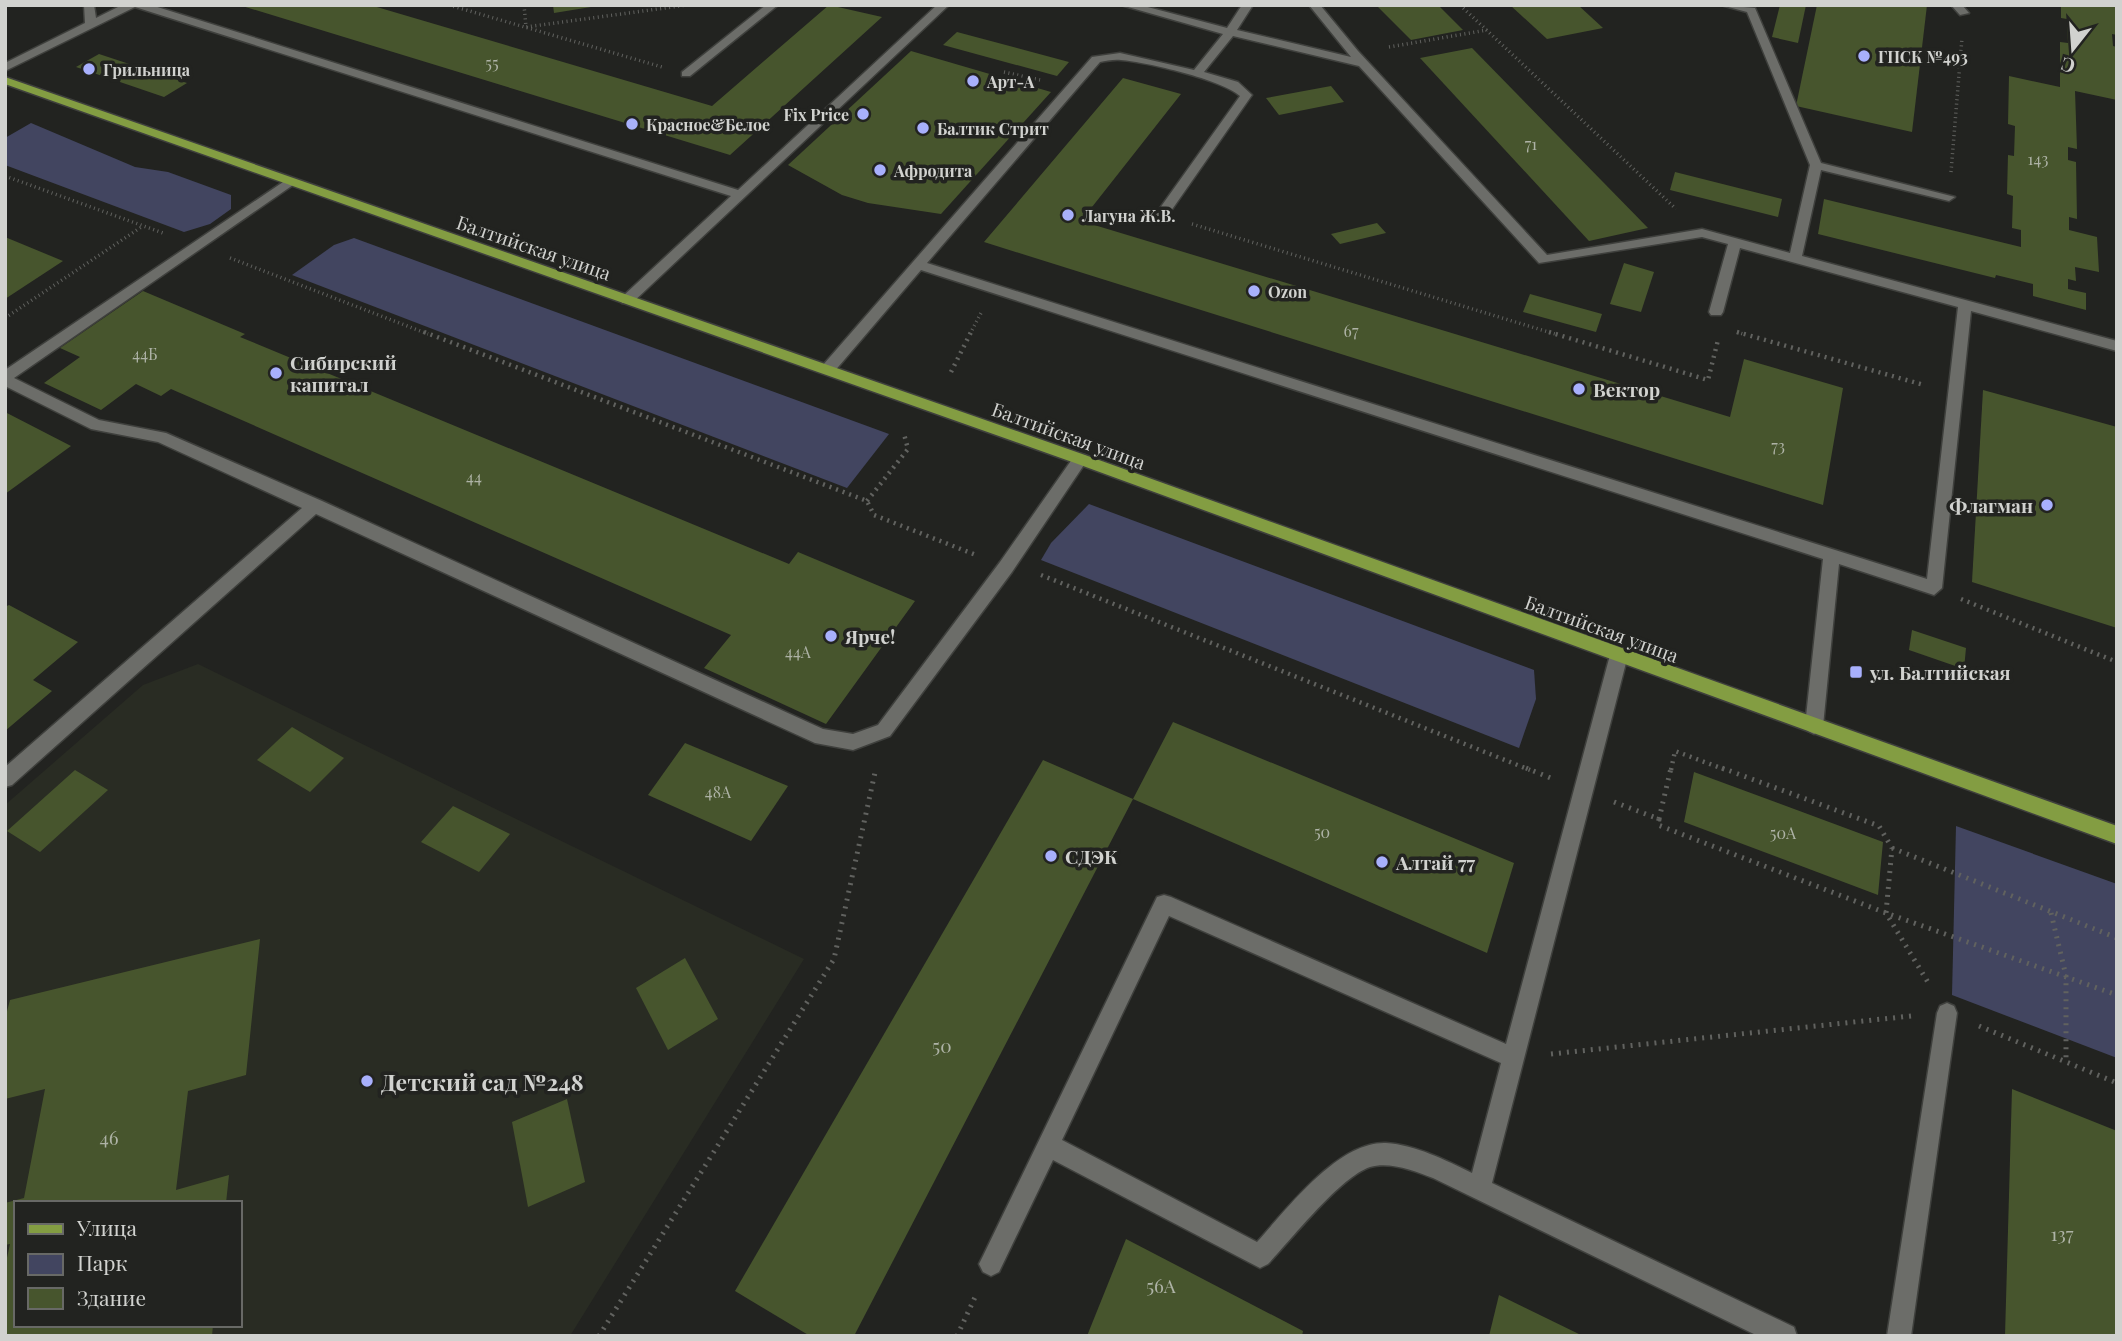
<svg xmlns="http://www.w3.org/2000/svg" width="2122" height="1341" font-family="'Playfair Display',serif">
<rect width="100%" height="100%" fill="#222320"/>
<path fill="#292c23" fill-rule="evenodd" d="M198 664 804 959 570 1336H5V805L143 685ZM16 1203H240V1325H16Z"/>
<g fill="#424560">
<polygon points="31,123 135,167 168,172 231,195 231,209 210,224 184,232 5,165 5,138"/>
<polygon points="354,238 889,434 847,488 292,275 334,245"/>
<polygon points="1089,504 1534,670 1536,699 1519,748 1041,560 1051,543"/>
<polygon points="1956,826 2117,884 2117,1058 1952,995"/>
</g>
<g fill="#47552d">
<polygon points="239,5 370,5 712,106 829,5 882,17 730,155"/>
<polygon points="553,5 590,5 591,7 554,13"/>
<polygon points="1376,5 1438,5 1463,30 1411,40"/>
<polygon points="1510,5 1578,5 1603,28 1547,39"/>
<polygon points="1780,5 1806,5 1798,43 1772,37"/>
<polygon points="1817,5 1927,5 1912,132 1796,106"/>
<polygon points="2061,5 2117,5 2117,35 2112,34 2113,46 2117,47 2117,100 2075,91 2077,149 2068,147 2068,160 2076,162 2077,219 2069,217 2069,230 2097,237 2099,272 2075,267 2076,281 2068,279 2068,289 2086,293 2086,310 2033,296 2033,284 1996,275 1995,278 1818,234 1824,199 2021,247 2021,230 2012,228 2013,196 2007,194 2008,155 2014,156 2015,126 2008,124 2009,76 2060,87 2060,42 2068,43 2067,19 2061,18"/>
<polygon points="957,32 1069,62 1057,76 943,45"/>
<polygon points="1472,48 1648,228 1589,241 1420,58"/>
<polygon points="911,51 1051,92 941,214 868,203 842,195 788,165"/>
<polygon points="99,54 187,83 164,97 76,67"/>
<polygon points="1123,78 1181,94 1081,221 1730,417 1744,359 1843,388 1823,505 984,242"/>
<polygon points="1331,86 1344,102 1279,115 1266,98"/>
<polygon points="1675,172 1782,199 1778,217 1670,190"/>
<polygon points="1377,223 1386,233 1340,244 1331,234"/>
<polygon points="5,237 63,261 5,299"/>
<polygon points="1624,263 1654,272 1641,312 1610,304"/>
<polygon points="143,291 245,334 240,337 789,564 798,552 915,601 826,724 704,668 731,635 171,389 161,396 136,384 101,410 44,383 80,357 60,348"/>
<polygon points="1530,294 1602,314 1596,332 1523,312"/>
<polygon points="1983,390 2117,427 2117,628 1972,582"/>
<polygon points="5,412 71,446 5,494"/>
<polygon points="9,605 78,642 33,680 52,691 5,731 5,607"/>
<polygon points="1912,630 1966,648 1964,669 1909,650"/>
<polygon points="1173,722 1514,863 1487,953 1133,799"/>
<polygon points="292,727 344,758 310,792 257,760"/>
<polygon points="685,743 788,786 751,841 648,795"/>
<polygon points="1043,760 1133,799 854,1336 810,1336 735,1291"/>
<polygon points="75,770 108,790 40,852 7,831"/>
<polygon points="1694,772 1883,842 1878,895 1684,822"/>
<polygon points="453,806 510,834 479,872 421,842"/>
<polygon points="260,939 246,1075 188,1091 176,1190 229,1175 226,1203 16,1203 16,1325 213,1325 212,1336 5,1336 5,1267 10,1244 5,1245 5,1203 24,1198 45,1089 5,1099 5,1019 10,1000"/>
<polygon points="685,958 718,1019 668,1050 636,988"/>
<polygon points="2012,1089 2117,1131 2117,1336 2005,1336"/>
<polygon points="567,1099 585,1182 528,1207 512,1122"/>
<polygon points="1126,1239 1303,1331 1302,1336 1087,1336"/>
<polygon points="1499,1295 1583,1336 1489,1336"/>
</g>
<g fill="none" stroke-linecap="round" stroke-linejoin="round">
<g stroke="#3f403d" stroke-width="3">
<g id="minor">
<polygon points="84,5 94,5 96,18 122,5 151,5 738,190 937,5 949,5 632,303 622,303 622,297 731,196 135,7 5,71 5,63 85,23"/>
<polygon points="766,5 778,5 690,76 682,76 682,72"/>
<path d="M1121 5H1140L1227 28 1242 5H1253L1237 30 1351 57 1309 5H1320L1358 51 1547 255 1702 229 1790 253 1810 165 1747 12 1721 5 1755 8 1821 163 1955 197 1949 201 1821 170 1802 256 2117 341V351L1971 311 1942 588 1934 595 1839 564 1823 726 1820 731 1814 734 1808 731 1805 726 1823 559 921 270 833 373H823V365L1092 57 1120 53 1194 70 1223 34ZM1233 36 1359 66 1539 263 1702 237 1728 244 1709 312 1711 315H1721L1723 312 1740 248 1958 307 1927 579 927 263 1100 62C1106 61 1114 59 1121 60 1146 62 1223 80 1240 96L1155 215 1156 218H1166L1252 95 1238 82 1204 72Z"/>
<polygon points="1951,5 1962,5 1969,13 1960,15"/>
<polygon points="289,178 295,182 293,185 14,378 99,420 166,433 322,501 823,729 853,734 878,725 1000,562 1075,455 1085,455 1088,459 1012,572 890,736 853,750 815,743 316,514 12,785 5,787 5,767 302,508 158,442 91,429 5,386 5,370"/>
<path d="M1619 648 1625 650 1628 655 1492 1183 1794 1327 1797 1336H1758L1433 1178C1415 1171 1389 1161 1370 1167 1340 1177 1291 1240 1268 1264L1260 1268 1053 1160 999 1272 991 1276 983 1272 979 1264 983 1256 1157 897 1164 895 1171 897 1506 1044 1610 655 1613 650ZM1169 916 1501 1063 1472 1173C1445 1160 1416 1145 1386 1143 1338 1141 1287 1209 1257 1242L1062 1140Z"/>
<polygon points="1947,1003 1954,1006 1957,1013 1911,1336 1887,1336 1937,1013 1940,1006"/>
</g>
</g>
<g stroke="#3f403d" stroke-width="3">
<polygon id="major" points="5,77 1085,455 2117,826 2117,844 1075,463 5,84"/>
</g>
<g stroke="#61625f" stroke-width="3.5" stroke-dasharray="1 3.5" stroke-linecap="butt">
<polyline points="449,5 662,67"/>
<polyline points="524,5 526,27 687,5"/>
<polyline points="1460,5 1676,209"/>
<polyline points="1389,47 1487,30"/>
<polyline points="1004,72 1040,80"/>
<polyline points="1951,172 1962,38"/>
<polyline points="5,176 163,233"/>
<polyline points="1192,224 1555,334"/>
<polyline points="230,258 428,334"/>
<polyline points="5,318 143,226"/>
<polyline points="1737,332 1743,334"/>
<polyline points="970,334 981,313"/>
</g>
<g stroke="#61625f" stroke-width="4.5" stroke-dasharray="2 5" stroke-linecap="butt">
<polyline points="424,332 867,501 874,515 976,555"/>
<polyline points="1549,332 1708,380 1718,340"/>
<polyline points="1737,332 1924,385"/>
<polyline points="951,372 971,332"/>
<polyline points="867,501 908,449 904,434"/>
<polyline points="1041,575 1530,770"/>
<polyline points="1961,599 2117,662"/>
<polyline points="1671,770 1675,751 1726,770"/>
</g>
<g stroke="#61625f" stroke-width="5" stroke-dasharray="2 6" stroke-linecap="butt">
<polyline points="1526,768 1553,779"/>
<polyline points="1722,768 1879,826 1892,848 1886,913 1929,984"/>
<polyline points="1614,802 1659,819 1671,768"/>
<polyline points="1659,819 1658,825 1886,913 2117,995"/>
<polyline points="1892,848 2117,938"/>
<polyline points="2051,913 2066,976 2066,1061"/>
<polyline points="1979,1026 2117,1083"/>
<polyline points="1551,1054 1911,1016"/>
<polyline points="599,1336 834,959 876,768"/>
<polyline points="957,1336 976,1295"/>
</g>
<use href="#minor" fill="#6c6d69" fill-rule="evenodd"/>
<use href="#major" fill="#839d42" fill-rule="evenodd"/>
</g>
<g fill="#a8b0fc" stroke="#222320" stroke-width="2.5">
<circle cx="1864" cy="56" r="7"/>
<circle cx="89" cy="69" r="7"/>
<circle cx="973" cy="81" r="7"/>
<circle cx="863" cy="114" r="7"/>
<circle cx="632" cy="124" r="7"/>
<circle cx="923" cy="128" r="7"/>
<circle cx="880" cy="170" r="7"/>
<circle cx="1068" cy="215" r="7"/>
<circle cx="1254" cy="291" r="7"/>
<circle cx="276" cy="373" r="7"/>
<circle cx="1579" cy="389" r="7"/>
<circle cx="2047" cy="505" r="7"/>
<circle cx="831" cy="636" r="7"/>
<rect x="1849" y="665" width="14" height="14" rx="3.5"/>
<circle cx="1051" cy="856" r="7"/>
<circle cx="1382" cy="862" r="7"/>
<circle cx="367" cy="1081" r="7"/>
</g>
<g text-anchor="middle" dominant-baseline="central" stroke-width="7" stroke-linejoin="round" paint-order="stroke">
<g font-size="16" font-weight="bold" fill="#d1d2cf" stroke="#222320" text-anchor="start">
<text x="1878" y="56">ГПСК №493</text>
<text x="103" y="69">Грильница</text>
<text x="987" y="81">Арт-А</text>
<text x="849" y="114" text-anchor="end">Fix Price</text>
<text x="646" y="124">Красное&amp;Белое</text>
<text x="937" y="128">Балтик Стрит</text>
<text x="894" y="170">Афродита</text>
<text x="1082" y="215">Лагуна Ж.В.</text>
<text x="1268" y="291">Ozon</text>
</g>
<g font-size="16" fill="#aeb3a6">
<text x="492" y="62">55</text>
<text x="1531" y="143">71</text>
<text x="2038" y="158">143</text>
<text x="1351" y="330">67</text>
<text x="145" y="353">44Б</text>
<text x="1778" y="445">73</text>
<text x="474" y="476">44</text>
<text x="798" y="651">44А</text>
<text x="718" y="791">48А</text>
<text x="1322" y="831">50</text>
<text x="1783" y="832">50А</text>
</g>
<g font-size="19" fill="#d1d2cf" stroke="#222320">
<text transform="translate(534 247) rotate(19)">Балтийская улица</text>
<text transform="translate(1069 435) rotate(20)">Балтийская улица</text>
<text transform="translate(1602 628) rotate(20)">Балтийская улица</text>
</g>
<g font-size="19" font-weight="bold" fill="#d1d2cf" stroke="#222320" text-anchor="start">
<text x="290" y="362">Сибирский<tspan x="290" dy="22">капитал</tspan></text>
<text x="1593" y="389">Вектор</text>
<text x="2033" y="505" text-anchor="end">Флагман</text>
<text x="845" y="636">Ярче!</text>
<text x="1870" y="672">ул. Балтийская</text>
<text x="1065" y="856">СДЭК</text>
<text x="1396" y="862">Алтай 77</text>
</g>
<g font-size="19" fill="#aeb3a6">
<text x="942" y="1045">50</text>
<text x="109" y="1137">46</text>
<text x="2062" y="1233">137</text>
<text x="1161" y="1285">56А</text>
</g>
<g font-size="23" font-weight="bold" fill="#d1d2cf" stroke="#222320" text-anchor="start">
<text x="381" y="1081">Детский сад №248</text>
</g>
</g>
<rect width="2122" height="1341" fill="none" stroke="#d1d2cf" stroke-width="14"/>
<rect x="14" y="1201" width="228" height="126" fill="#222320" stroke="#686966" stroke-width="2"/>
<rect x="28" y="1224" width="35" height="10" fill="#839d42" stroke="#686966" stroke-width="2"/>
<text x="77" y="1236" font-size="21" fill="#d1d2cf">Улица</text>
<rect x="28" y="1254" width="35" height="21" fill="#424560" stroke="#686966" stroke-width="2"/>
<text x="77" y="1271" font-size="21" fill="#d1d2cf">Парк</text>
<rect x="28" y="1288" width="35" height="21" fill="#47552d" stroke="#686966" stroke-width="2"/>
<text x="77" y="1306" font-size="21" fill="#d1d2cf">Здание</text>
<g transform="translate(2073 49) rotate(197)" stroke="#222320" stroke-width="5" paint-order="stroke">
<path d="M0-5L12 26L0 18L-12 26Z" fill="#d1d2cf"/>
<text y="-10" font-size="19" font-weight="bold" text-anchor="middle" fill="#d1d2cf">С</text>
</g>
</svg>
